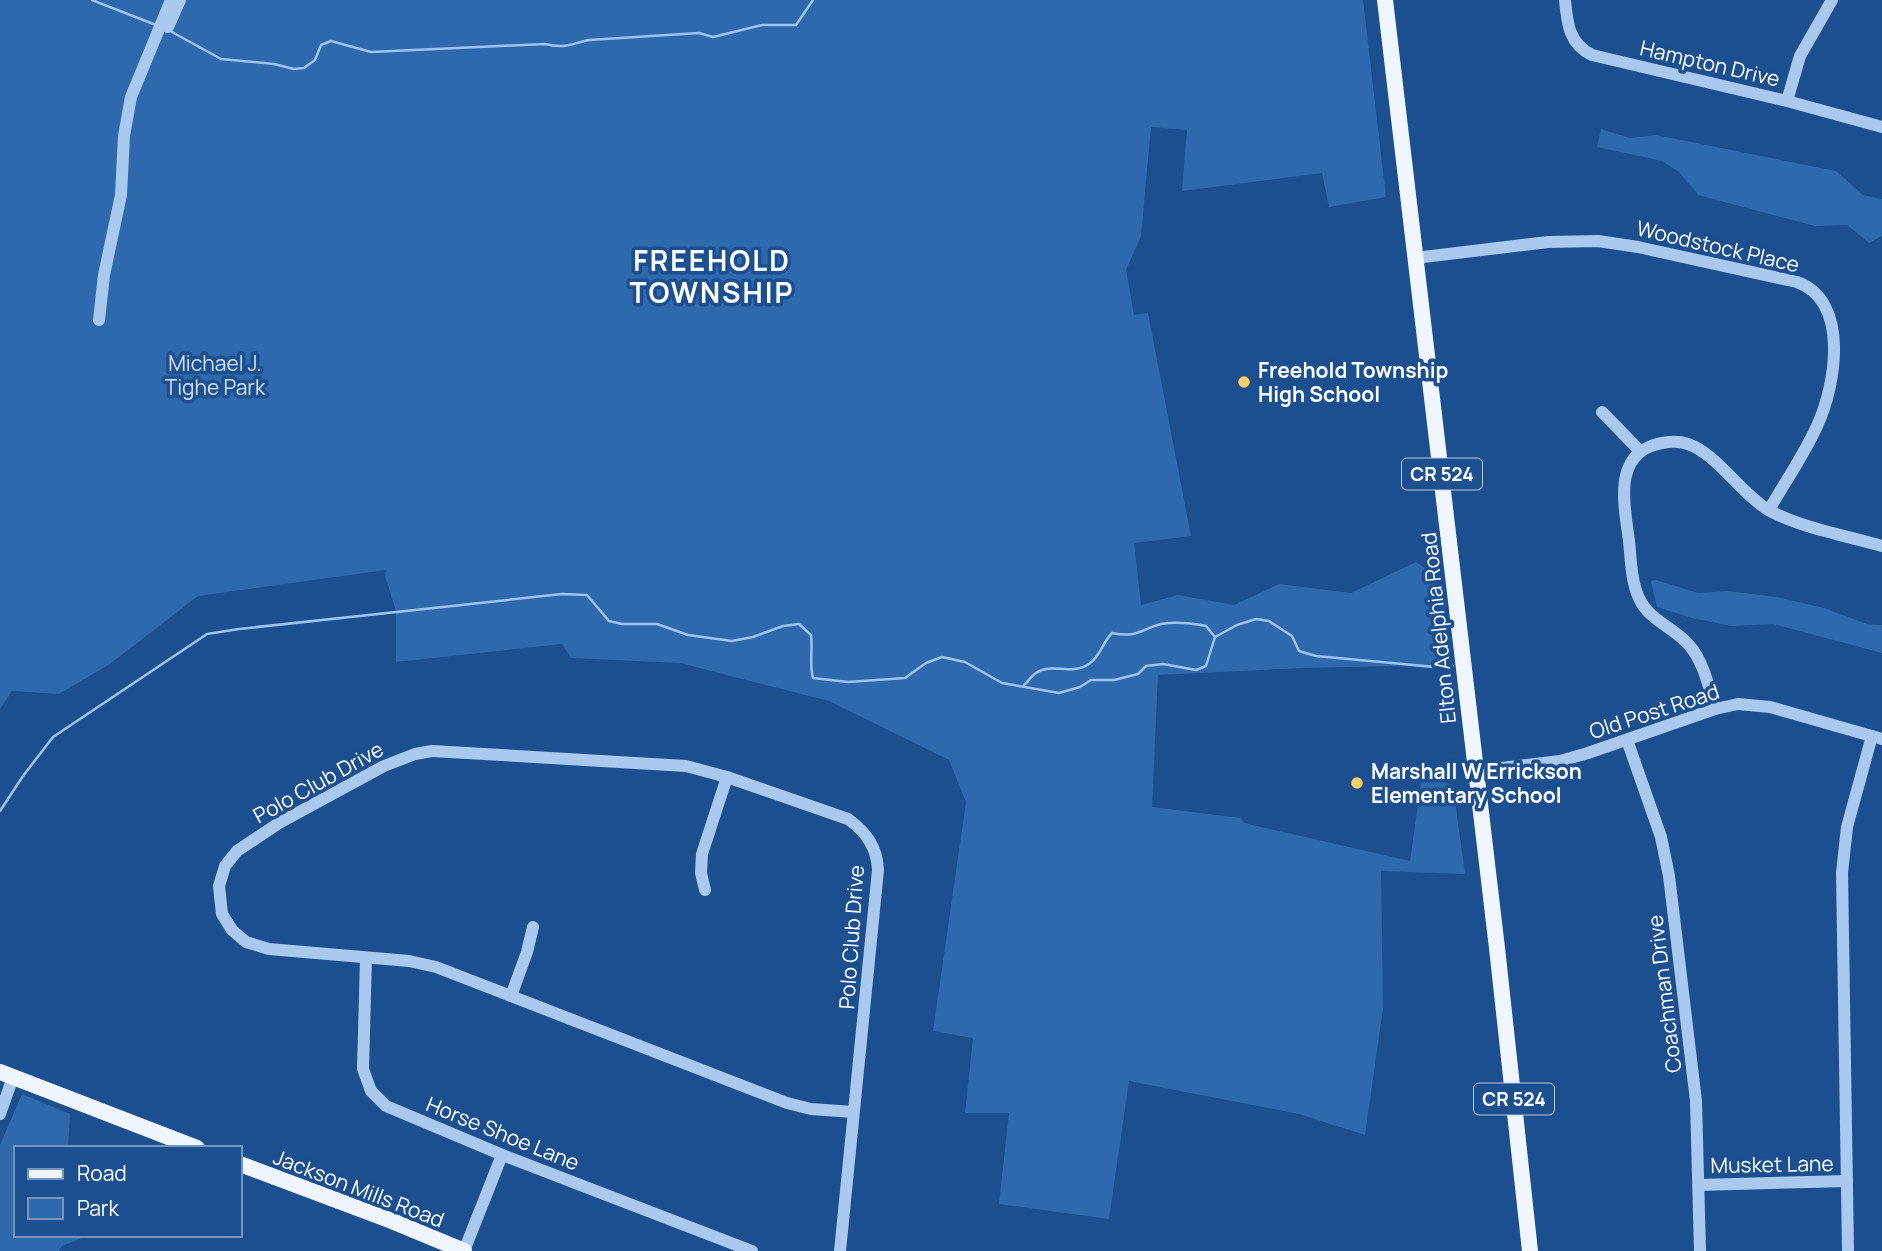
<svg xmlns="http://www.w3.org/2000/svg" width="1882" height="1251" font-family="Manrope,sans-serif">
<rect width="100%" height="100%" fill="#1b4f8f"/>
<g fill="#2e69ad">
<polygon points="0,0 1363,0 1386,197 1329,207 1322,173 1182,191 1187,130 1151,127 1141,236 1126,270 1134,315 1148,313 1191,536 1134,543 1141,605 1178,595 1234,605 1279,584 1351,593 1416,562 1440,578 1450,670 1398,666 1303,668 1158,675 1152,807 1241,818 1244,823 1410,861 1423,769 1453,786 1465,874 1381,871 1383,1008 1365,1135 1299,1114 1129,1081 1109,1219 999,1204 1009,1113 965,1113 973,1038 933,1031 966,802 949,760 829,701 680,663 571,658 562,644 396,662 396,611 385,576 386,570 198,596 110,664 59,694 12,691 0,709"/>
<polygon points="1601,129 1630,138 1656,135 1836,171 1863,195 1882,199 1882,236 1869,243 1847,225 1815,226 1698,195 1679,172 1662,161 1597,147"/>
<polygon points="1656,580 1698,593 1727,591 1777,597 1824,608 1867,624 1882,625 1882,653 1773,624 1731,626 1692,618 1657,607 1651,581"/>
<polygon points="22,1094 70,1114 68,1148 16,1148 16,1235 89,1235 62,1246 59,1251 0,1251 0,1145"/>
</g>
<g fill="none" stroke-linecap="round" stroke-linejoin="round">
<g stroke="#9cc4f0" stroke-width="2.5">
<polyline points="92,0 156,25"/>
<path d="M172 32 221 59 274 64 294 69 304 68 315 60 321 45 331 41 371 52 545 44C565 49 570 44 589 40L699 33 713 37 762 25H796L813 0"/>
<polyline points="1215,637 1237,625 1256,619 1269,621 1292,636 1299,651 1316,656 1435,667 1453,666"/>
<path d="M0 811 23 776 53 737 207 634 239 629 562 594 587 595 609 621 622 624H657L688 635 732 641 753 637 783 626 799 624 811 635C813 650 809 664 813 678L848 682 905 678 926 663 942 657 965 662 1002 683 1059 693 1080 687 1091 680H1114L1138 674 1146 666 1163 664 1196 670 1206 666 1215 637 1206 626C1191 623 1177 621 1161 624 1139 630 1137 638 1112 633 1102 643 1101 656 1089 664 1070 676 1051 662 1036 673 1031 676 1028 682 1024 685"/>
</g>
<g stroke="#a9c9ee" stroke-width="12">
<path d="M1565 0C1567 23 1569 44 1592 55L1787 101 1882 127"/>
<polyline points="168,27 180,0"/>
<polyline points="1787,101 1800,56 1832,0"/>
<path d="M1415 258 1548 242 1598 241 1638 247 1797 282C1850 301 1836 385 1817 426 1804 455 1785 482 1769 510"/>
<polyline points="99,320 104,275 121,195 124,136 131,97 171,0"/>
<polyline points="1602,412 1640,451"/>
<path d="M1715 709C1709 688 1704 662 1689 645 1674 627 1649 621 1639 598 1631 581 1631 560 1629 541 1625 509 1613 461 1651 446 1663 442 1676 440 1688 444 1716 453 1742 495 1770 511 1802 528 1847 536 1882 546"/>
<polyline points="1627,740 1661,837 1669,876 1696,1101 1700,1251"/>
<polyline points="1476,771 1560,761 1588,753 1715,709 1738,704 1770,707 1882,739"/>
<polyline points="705,890 701,873 702,854 727,777"/>
<polyline points="366,958 363,1069 371,1091 386,1106 505,1156 752,1251"/>
<polyline points="511,996 527,952 533,927"/>
<polyline points="0,1114 13,1077"/>
<polyline points="1699,1185 1847,1181"/>
<polyline points="464,1251 502,1155"/>
<path d="M840 1251 878 870C877 847 866 832 848 819L727 777 686 766 432 751 415 754 384 766 279 823 237 851 225 866 219 886 222 914 232 930 246 942 269 949 409 961 436 967 787 1103 811 1109 853 1112"/>
<polyline points="1848,1251 1842,873 1847,827 1872,736"/>
</g>
<g stroke="#f0f6ff" stroke-width="16">
<polyline points="1385,0 1497,948 1530,1251"/>
<polyline points="0,1072 197,1148"/>
<polyline points="240,1164 392,1221 464,1251"/>
</g>
</g>
<g fill="#ffd166" stroke="#1b4f8f" stroke-width="2.5">
<circle cx="1244" cy="382" r="7"/>
<circle cx="1357" cy="783" r="7"/>
</g>
<g text-anchor="middle" dominant-baseline="central" stroke-width="7" stroke-linejoin="round" paint-order="stroke">
<g fill="#1b4f8f" stroke="#bbcadd" stroke-width="2">
<rect x="1402" y="458.5" width="80" height="31" rx="5"/>
<rect x="1474" y="1083.5" width="80" height="31" rx="5"/>
</g>
<g font-size="19" font-weight="bold" fill="#fff">
<text x="1442" y="474">CR 524</text>
<text x="1514" y="1099">CR 524</text>
</g>
<g font-size="21" fill="#fff" stroke="#1b4f8f">
<text transform="translate(1710 63) rotate(13)">Hampton Drive</text>
<text transform="translate(1718 246) rotate(13)">Woodstock Place</text>
<text transform="translate(1438 628) rotate(-96)">Elton Adelphia Road</text>
<text transform="translate(1654 711) rotate(-18)">Old Post Road</text>
<text transform="translate(318 782) rotate(-29)">Polo Club Drive</text>
<text transform="translate(851 937) rotate(-86)">Polo Club Drive</text>
<text transform="translate(1664 994) rotate(-97)">Coachman Drive</text>
<text transform="translate(503 1133) rotate(22)">Horse Shoe Lane</text>
<text transform="translate(1772 1164) rotate(-1)">Musket Lane</text>
<text transform="translate(359 1188) rotate(21)">Jackson Mills Road</text>
</g>
<g font-size="21" fill="#cfe3fa" stroke="#1b4f8f">
<text x="215" y="363">Michael J.<tspan x="215" dy="24">Tighe Park</tspan></text>
</g>
<g font-size="21" font-weight="bold" fill="#fff" stroke="#1b4f8f" text-anchor="start">
<text x="1258" y="370">Freehold Township<tspan x="1258" dy="24">High School</tspan></text>
<text x="1371" y="771">Marshall W Errickson<tspan x="1371" dy="24">Elementary School</tspan></text>
</g>
<g font-size="28" font-weight="bold" letter-spacing="2" fill="#fff" stroke="#1b4f8f">
<text x="712" y="260">FREEHOLD<tspan x="712" dy="32">TOWNSHIP</tspan></text>
</g>
</g>
<rect x="14" y="1146" width="228" height="91" fill="#1b4f8f" stroke="#7695bc" stroke-width="2"/>
<rect x="28" y="1169" width="35" height="10" fill="#f0f6ff" stroke="#7695bc" stroke-width="2"/>
<text x="77" y="1181" font-size="21" fill="#ffffff">Road</text>
<rect x="28" y="1198" width="35" height="21" fill="#2e69ad" stroke="#7695bc" stroke-width="2"/>
<text x="77" y="1216" font-size="21" fill="#ffffff">Park</text>
</svg>
